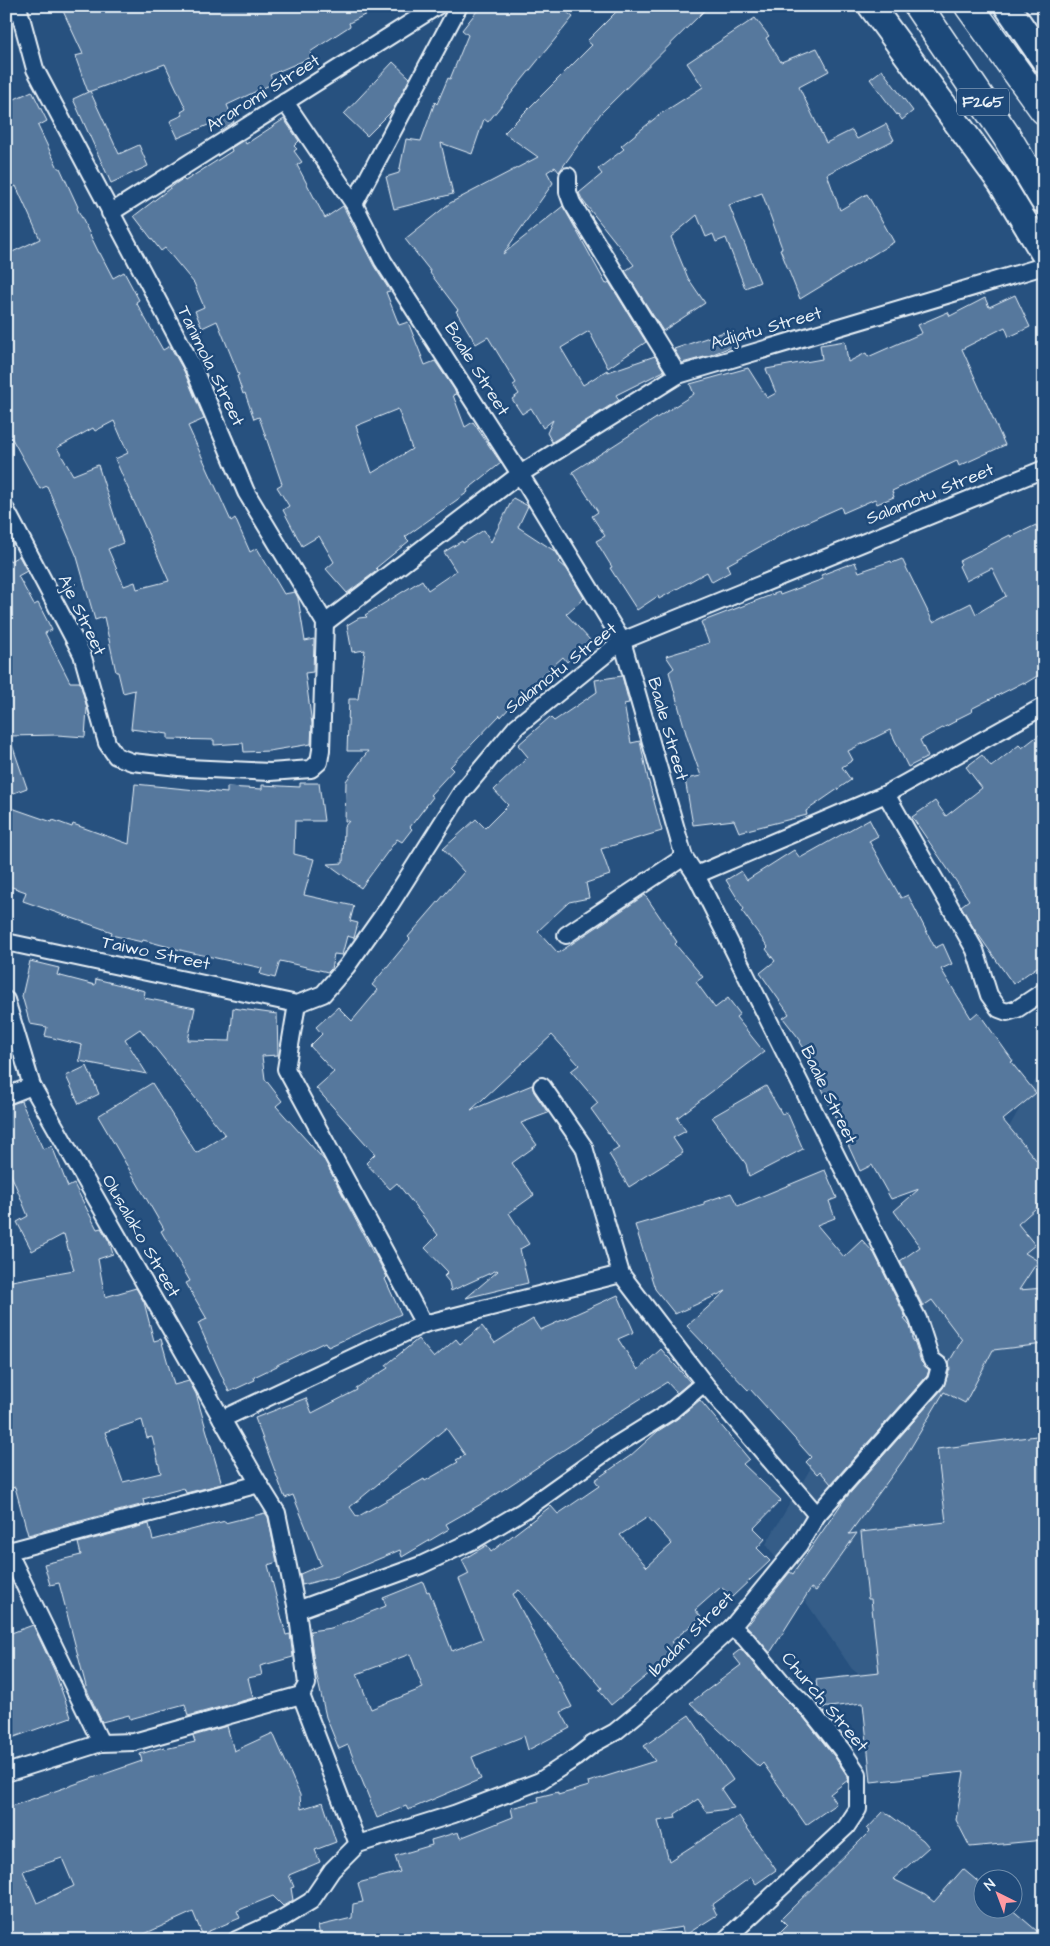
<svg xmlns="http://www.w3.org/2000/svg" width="1050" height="1946" font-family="'Architects Daughter',sans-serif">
<rect width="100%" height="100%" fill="#27517f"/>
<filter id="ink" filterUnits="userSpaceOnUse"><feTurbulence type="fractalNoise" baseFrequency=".02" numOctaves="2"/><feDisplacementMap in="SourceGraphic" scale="10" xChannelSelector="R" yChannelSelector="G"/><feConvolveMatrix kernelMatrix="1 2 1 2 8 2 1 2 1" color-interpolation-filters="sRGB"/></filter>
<g filter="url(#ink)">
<polygon fill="#355d88" points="1044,1065 1044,1817 852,1669 766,1544 955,1223"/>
<g fill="#57789d" stroke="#e8f1f8" fill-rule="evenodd">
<polygon points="74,6 382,6 349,23 350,26 310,52 312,57 270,75 274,83 227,105 234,122 220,131 215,122 178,138 170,121 183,115 181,112 186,109 165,64 88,92 75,56 83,54 63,11"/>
<polygon points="481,6 559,6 573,17 488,122 484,119 472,154 441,143 453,194 394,209 386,177 399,173 406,139 421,141 435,102 437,104 448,78 450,79 468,35 462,30"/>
<polygon points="622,6 709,6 601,113 559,172 555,167 547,172 553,183 503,254 563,206 606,284 609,282 646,342 608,368 589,331 561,348 583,385 607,370 608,372 655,356 664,371 616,395 619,400 552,442 547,433 553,420 543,428 531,408 522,414 512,399 519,394 513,385 516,383 488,337 476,344 456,311 458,310 430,273 431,272 405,239 450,203 538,157 504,133 592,45 587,41"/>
<polygon points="755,18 769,36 766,38 781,62 817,48 829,71 799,87 826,143 852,130 857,139 886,124 894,140 827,174 840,210 867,194 894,242 800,299 780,249 782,248 762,193 729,205 760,282 745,288 726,238 716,242 713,234 706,237 697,215 671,237 688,278 705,303 663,331 625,271 634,265 583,201 579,193 602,174 598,169 624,149 621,146 659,115 703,87 687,63"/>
<polygon points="393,62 410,78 393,110 367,136 344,114"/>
<polygon points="882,70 913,111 902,120 898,114 897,115 870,79"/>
<path d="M32 91 47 121 38 126 58 168H60L78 207 77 208 99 253H100L113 278 124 272 139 300 136 302 163 350 170 346 184 371 204 419 188 426 231 521 235 518 250 552 257 548 284 594 295 592 298 598 305 641 314 639V642L313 672 305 673 312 724 311 744 269 751 244 752 243 743 214 745V740L168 739V734L131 729 135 690 123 693 118 672H116L104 617 95 620 77 557 47 486 40 489 6 428V255L40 239 16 186 6 191V103ZM114 421 128 453 115 459 169 581 137 589 135 582 124 586 108 549 123 543 98 465 73 475 57 448 93 428 95 431Z"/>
<polygon points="90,91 119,154 139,145 148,166 111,183 73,99"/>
<path d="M284 119 299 141 294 146 297 149 294 151 302 162 297 165 325 218 343 206 374 266 390 291 386 292 399 325 408 322 425 365 435 361 454 389 456 394 453 395 465 427 473 422 501 463 467 490 468 492 405 537 409 541 376 568 378 570 347 593 326 569 334 562 319 536 302 546 283 510 289 506 277 487 282 484 259 417 254 419 245 393 243 394 237 376 239 375 217 321 202 328 195 311 204 307 194 283 165 248 161 251 134 216 178 182 183 179 185 181 232 151 231 148 244 140 246 144ZM398 409 412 449 372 473 356 426Z"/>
<polygon points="1015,295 1030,327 1009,337 1005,327 962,349 1005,445 959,466 957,461 892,491 894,497 877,504 875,499 843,513 841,507 796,527 727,565 730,572 712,582 707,572 659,599 658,596 637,610 610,568 612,567 596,541 605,536 592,516 598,512 572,472 694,394 690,384 748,368 767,398 776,393 766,369 822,359 820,345 845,341 848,362 866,353 868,357 922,333 918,325 948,312 950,316 985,298 989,307"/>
<polygon points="724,332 733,346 708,356 682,363 674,349"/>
<polygon points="513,498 528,506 518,527 556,552 561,560 559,562 567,569 584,598 566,614 590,640 567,662 563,657 523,693 501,717 500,715 450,767 453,770 430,795 433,797 410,827 412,829 402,842 397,839 361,888 328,864 343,863 344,827 349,821 345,821 346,781 368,751 347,751 349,699 358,699 365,650 352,652 347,625 359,618 367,617 365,615 422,580 428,590 456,571 444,552 462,541 463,543 484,530 491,542"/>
<polygon points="1036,525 1044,541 1044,672 1024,684 1024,682 971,709 973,711 955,720 956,721 920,740 928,757 908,767 890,730 848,751 853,760 842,767 851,780 806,811 807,815 739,832 734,820 693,825 685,779 701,776 687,737 669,672 674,668 666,656 709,643 701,622 779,592 780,595 823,579 821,575 855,562 859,572 891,561 892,563 902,559 933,622 971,603 976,614 1006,596 992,568 966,581 959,566 961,564 959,561 1010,535 1011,537"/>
<polygon points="6,554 10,561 19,556 27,571 18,576 34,605 38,603 52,630 45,633 70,682 80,682 87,708 85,737 57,735 9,736 27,788 6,796 6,736 8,736 6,736"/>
<polygon points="622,676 629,703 624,704 631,743 640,741 648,779 662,831 601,849 610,875 586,883 589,898 569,902 538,931 558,953 645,895 677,942 675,944 703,977 696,982 715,1008 728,998 740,1014 736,1017 764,1052 677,1118 686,1131 673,1138 683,1153 629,1187 609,1154 619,1148 591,1109 598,1103 571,1071 579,1065 552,1035 471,1110 532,1085 534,1092 548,1113 521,1123 537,1145 512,1163 534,1195 509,1213 529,1244 520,1249 528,1283 466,1298 498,1271 497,1270 451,1291 449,1282 444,1276 448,1272 425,1248 438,1235 397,1183 390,1189 366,1163 375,1154 316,1088 334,1072 310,1046 322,1034 316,1027 338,1007 352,1021 378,990 372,985 410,939 408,937 464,872 443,849 476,819 485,828 508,805 494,790 528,757 518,745 550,717 554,721 597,692 595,680"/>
<polygon points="1044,731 1044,962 1013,984 973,927 961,906 969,900 912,817 935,801 946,816 982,788 966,767 982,755 991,767 1019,745 1022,748"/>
<polygon points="300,783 319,783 324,821 295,821 294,854 314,859 304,895 354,906 350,921 358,923 354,938 347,936 342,955 334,954 331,969 328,972 280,961 275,978 260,974 262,968 184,951 143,940 142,942 111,935 112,932 23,901 26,892 6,885 6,806 52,822 53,820 72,827 73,824 129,844 135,784 227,793 227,787 262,789 262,785 300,787"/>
<polygon points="869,819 878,836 869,841 901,898 908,895 935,948 943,944 952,964 941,969 971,1018 978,1012 1013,1061 1011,1062 1036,1093 1003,1120 1037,1161 1044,1155 1044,1201 1018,1224 1035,1245 1025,1253 1038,1261 1019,1290 1044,1288 1044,1344 993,1350 965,1403 944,1392 904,1459 849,1534 857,1533 816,1591 811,1588 770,1653 747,1626 790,1572 793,1574 844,1500 943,1388 950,1369 949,1362 962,1340 932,1300 923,1306 900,1261 920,1247 894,1211 919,1189 891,1199 872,1165 860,1171 819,1082 824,1080 800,1042 801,1041 783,1018 789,1014 760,973 775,961 766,949 768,947 742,911 744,909 726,880 741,871 747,880 794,850 800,858"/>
<polygon points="30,961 59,968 57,975 95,985 96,979 145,991 144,998 195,1008 188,1040 230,1041 233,1008 277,1014 278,1055 262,1056 265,1079 282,1101 276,1106 325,1161 373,1253 374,1253 387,1277 385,1279 401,1314 328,1347 325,1342 277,1365 277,1366 254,1377 255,1380 229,1392 198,1323 207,1319 186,1283 190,1281 161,1231 164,1229 98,1116 152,1083 196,1153 225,1135 140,1029 125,1039 147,1074 79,1061 82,1045 45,1036 47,1027 30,1024 22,996"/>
<polygon points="87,1066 99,1094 79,1104 66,1076"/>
<polygon points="766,1086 782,1114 787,1112 803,1149 749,1177 746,1164 712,1117"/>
<path d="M21 1101 43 1149 52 1146 68 1187 74 1184 97 1229 101 1228 109 1241 113 1254 98 1259 105 1297 136 1288 144 1302 154 1341 161 1339 174 1385 189 1381 196 1394 222 1484 186 1493 184 1488 143 1499 144 1504 28 1535 15 1487 6 1490V1282L74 1270 64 1234 32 1251 17 1222 28 1216 6 1162V1106ZM142 1420 147 1438 152 1437 161 1473 123 1482 105 1432Z"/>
<polygon points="825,1170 837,1198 829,1201 835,1218 817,1225 844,1257 862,1240 874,1253 906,1318 904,1319 910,1326 913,1337 912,1339 915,1343 921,1362 929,1370 927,1376 831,1484 820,1471 817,1474 806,1462 811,1457 750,1389 748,1390 687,1326 726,1291 675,1314 655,1289 635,1225 704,1205 704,1202 731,1193 738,1206"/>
<path d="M618 1295 634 1332 618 1339 638 1370 661 1349 690 1382 677 1393 667 1382 591 1430V1431L568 1447 483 1503 446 1524 449 1529 402 1557 400 1550 338 1576 302 1585 300 1574 321 1565 293 1495 285 1498 255 1418 306 1398 312 1413 357 1390 356 1388 388 1368 386 1365 418 1339 434 1358 456 1339 460 1344 482 1326 495 1343 533 1319 540 1330ZM446 1428 465 1455 456 1460 458 1462 425 1481 424 1479 357 1517 350 1507Z"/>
<path d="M700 1400 749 1459 743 1464 781 1500 754 1528 765 1539 757 1548 770 1561 732 1597 721 1587 695 1610 701 1617 671 1642 679 1649 611 1705 599 1690 602 1688 519 1590 513 1594 572 1707 561 1712 570 1728 528 1750 524 1736 472 1757 481 1779 408 1810 406 1806 377 1818 348 1745 339 1749 326 1717 314 1663 310 1631 331 1628 386 1606 383 1598 423 1582 427 1592 429 1591 452 1651 483 1639 459 1579 469 1574 462 1560 487 1545 491 1552 551 1506 558 1514 599 1486 595 1480 630 1456 658 1431 677 1419ZM648 1517 672 1544 647 1567 620 1535ZM410 1654 423 1688 371 1709 357 1674Z"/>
<polygon points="1044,1435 1044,1840 970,1847 956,1820 964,1772 871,1782 863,1703 821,1708 819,1705 816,1680 879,1673 871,1599 868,1599 861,1532 946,1522 937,1449"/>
<polygon points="265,1513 268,1517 277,1562 268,1565 286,1635 290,1634 293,1657 260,1666 262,1675 248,1678 253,1698 188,1716 185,1704 130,1719 129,1715 102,1722 87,1690 59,1583 50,1585 44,1564 81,1555 78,1543 149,1524 153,1540 225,1521 225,1523"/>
<polygon points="33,1625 55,1672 71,1717 6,1740 6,1635"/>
<polygon points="741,1649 773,1687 804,1718 834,1756 848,1777 848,1780 830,1794 836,1804 806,1825 763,1763 759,1767 690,1703 741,1665 733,1655"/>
<polygon points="689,1715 733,1780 721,1789 734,1808 707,1812 698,1799 675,1814 676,1818 658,1821 669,1861 739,1816 776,1870 756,1884 751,1877 712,1905 717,1915 684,1936 682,1927 647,1933 649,1940 321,1940 318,1926 352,1918 353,1904 363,1902 358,1883 400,1872 395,1856 432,1845 431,1840 458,1832 460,1838 513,1817 511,1808 539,1801 538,1797 558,1792 558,1795 589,1786 588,1782 655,1761 644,1746"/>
<path d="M227 1726 234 1751 273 1733 300 1795 301 1809 323 1802 336 1842 315 1850 320 1862 289 1875 294 1887 291 1888 293 1900 283 1906 273 1896 237 1911 240 1918 202 1934 193 1912 131 1940H6V1808L142 1761 140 1754 164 1747 165 1749 195 1742 193 1736ZM62 1858 74 1886 37 1903 23 1871Z"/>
<polygon points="884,1811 923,1840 929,1847 893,1879 925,1895 934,1902 963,1869 982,1885 982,1908 1010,1908 1044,1937 1044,1940 772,1940 787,1925 781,1919 870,1831 867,1829"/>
</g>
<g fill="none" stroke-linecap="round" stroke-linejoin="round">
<g stroke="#e8f1f8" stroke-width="20">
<g id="minor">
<polyline points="568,176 568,192 572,203 678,375"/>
<polyline points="354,204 459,6"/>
<polyline points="110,213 437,6"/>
<polyline points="6,510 82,654 107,743 116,756 132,762 188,768 270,772 311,769 319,762 321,750 325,623 246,492 193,367 35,69 18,6"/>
<polyline points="325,623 520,474 678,375 1044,266"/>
<polyline points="886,794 975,950 989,995 999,1009 1007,1012 1017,1009 1044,991"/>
<polyline points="696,875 886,794 1044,706"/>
<polyline points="566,935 684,857"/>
<polyline points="6,942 297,1004"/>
<polyline points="6,1000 32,1086 259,1484 277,1513 297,1610 307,1684 301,1695 134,1742 101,1743 6,1773"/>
<polyline points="297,1004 323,994 347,966 390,905 461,793 517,726 622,641 1044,469"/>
<polyline points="297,1004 286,1069 424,1324"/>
<polyline points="542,1086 584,1147 621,1274 704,1383 817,1515"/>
<polyline points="6,1096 32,1086"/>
<polyline points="222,1419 424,1324 621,1274"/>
<polyline points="6,1547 101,1743"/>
<polyline points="9,1551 259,1484"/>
<polyline points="297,1610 421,1565 476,1539 523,1511 613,1447 671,1411 704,1383"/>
<polyline points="301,1695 358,1844"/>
<polyline points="236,1940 278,1921 311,1901 332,1870 358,1844 454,1814 540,1781 575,1758 593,1744 615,1732 642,1710 732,1627 799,1545 817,1515 936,1381 940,1366 931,1359 918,1319 696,875 684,857 622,641 520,474 383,261 354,204 285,102"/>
<polyline points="725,1940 846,1827 858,1809 858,1774 842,1750 811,1711 781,1681 745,1638 732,1627"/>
</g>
</g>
<g stroke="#e8f1f8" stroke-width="29">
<g id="primary">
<polyline points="871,6 1001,183 1044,254"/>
<polyline points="1007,6 1044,60"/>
</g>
</g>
<g stroke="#e8f1f8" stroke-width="31">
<g id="motorway">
<polyline points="918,6 1007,137 1044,199"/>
<polyline points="969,6 1044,110"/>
</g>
</g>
<use href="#minor" stroke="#1f4a7a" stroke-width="16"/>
<use href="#primary" stroke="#1f4a7a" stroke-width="25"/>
<use href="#motorway" stroke="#1f4a7a" stroke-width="28"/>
</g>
</g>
<g text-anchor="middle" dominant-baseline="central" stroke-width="5" stroke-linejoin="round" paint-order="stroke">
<rect fill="#1f4a7a" stroke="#acbfd2" stroke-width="1" x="957" y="88.5" width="52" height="27" rx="4"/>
<g font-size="16" font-weight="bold" fill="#e8f1f8">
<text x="983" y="102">F265</text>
</g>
<g font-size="18" fill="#e8f1f8" stroke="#1f4a7a">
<text transform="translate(263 93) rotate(-32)">Araromi Street</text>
<text transform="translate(766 328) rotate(-16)">Adijatu Street</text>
<text transform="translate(211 366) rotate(64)">Tanimola Street</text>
<text transform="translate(477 369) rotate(58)">Baale Street</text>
<text transform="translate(930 494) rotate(-22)">Salamotu Street</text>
<text transform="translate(82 615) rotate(64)">Aje Street</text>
<text transform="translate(561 668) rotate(-38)">Salamotu Street</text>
<text transform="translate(668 729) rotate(74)">Baale Street</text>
<text transform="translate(156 953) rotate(12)">Taiwo Street</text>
<text transform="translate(829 1095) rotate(64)">Baale Street</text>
<text transform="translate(141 1236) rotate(60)">Olusalako Street</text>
<text transform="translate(691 1634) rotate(-45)">Ibadan Street</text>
<text transform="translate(825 1702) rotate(50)">Church Street</text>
</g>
</g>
<rect width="1050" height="1946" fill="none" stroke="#1f4a7a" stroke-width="25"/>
<rect x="12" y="12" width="1025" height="1921" fill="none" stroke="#e8f1f8" stroke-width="2" filter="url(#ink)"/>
<g transform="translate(998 1894) rotate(318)"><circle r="24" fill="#1f4a7a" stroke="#6f8dac"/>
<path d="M0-4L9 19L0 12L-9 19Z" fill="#ff9aa2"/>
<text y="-8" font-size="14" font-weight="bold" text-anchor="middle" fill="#e8f1f8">N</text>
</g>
</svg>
